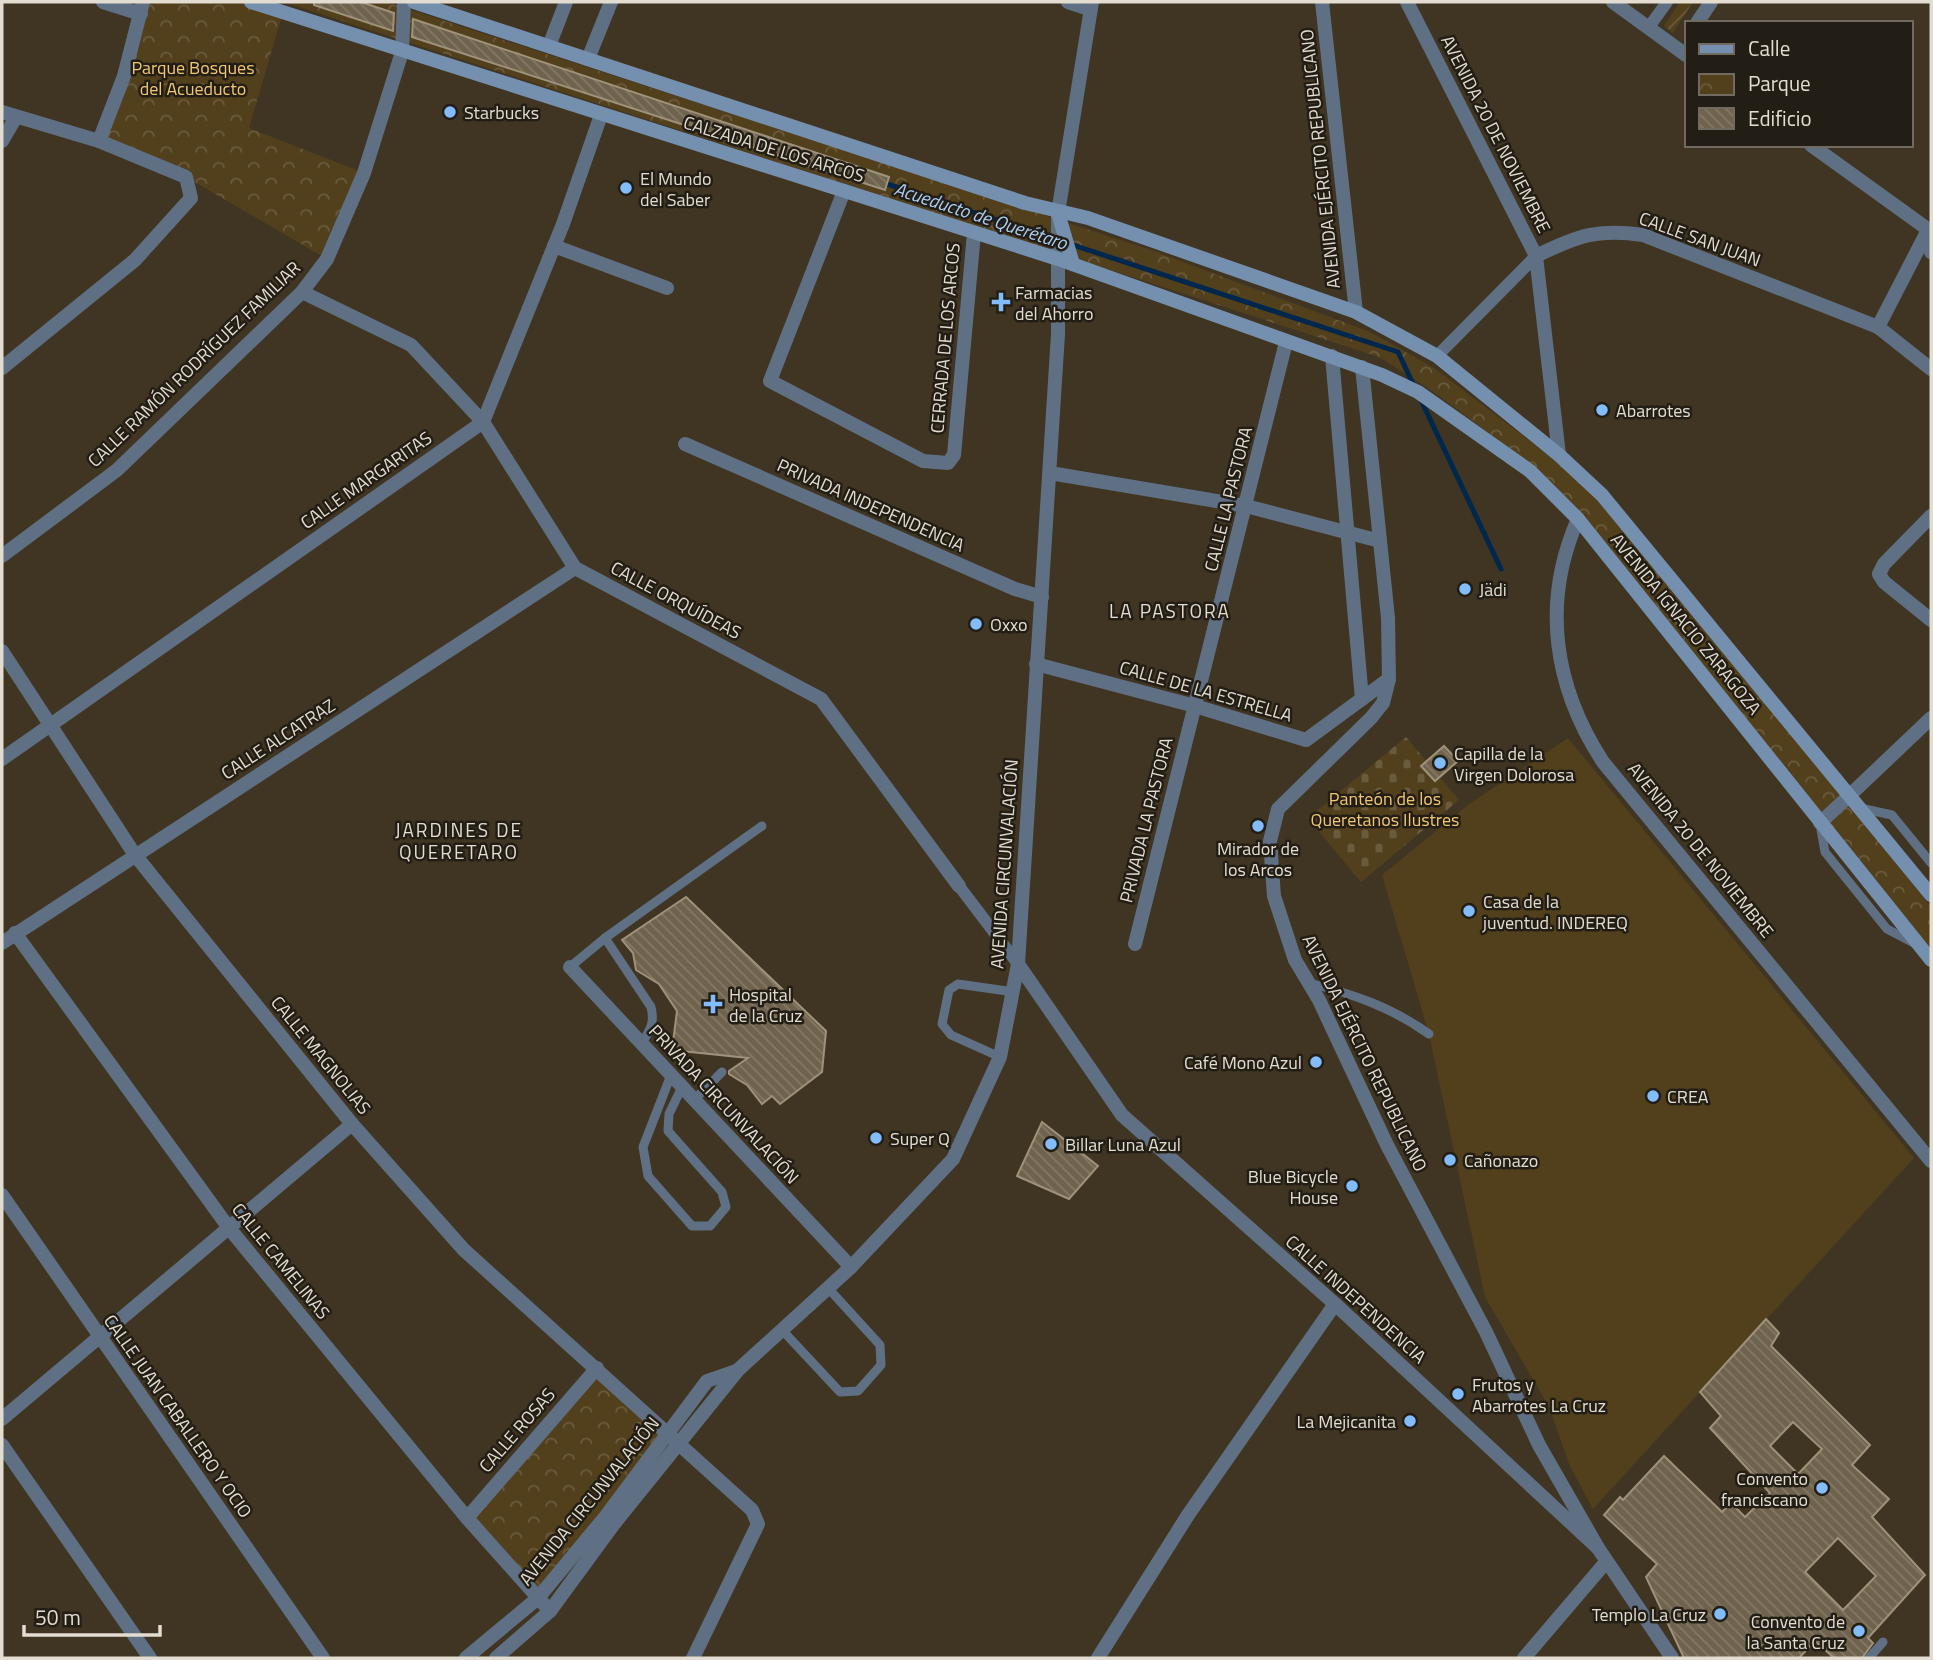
<svg xmlns="http://www.w3.org/2000/svg" width="1933" height="1660" font-family="'Titillium Web',sans-serif">
<defs>
<pattern id="cemetery-stones" width="16" height="16" patternUnits="userSpaceOnUse" patternTransform="scale(1.75)"><rect width="16" height="16" fill="#52401d"/><path d="M2 7V4a2 2 0 0 1 4 0v3zM10 15v-3a2 2 0 0 1 4 0v3z" fill="#6b5b3d"/></pattern>
<pattern id="park-crowns" width="20" height="18" patternUnits="userSpaceOnUse" patternTransform="scale(1.75)"><rect width="20" height="18" fill="#52401d"/><path d="M2 6a3 3 0 1 1 6 0M12 15a3 3 0 1 1 6 0" fill="none" stroke="#6b5b3d"/></pattern>
<pattern id="garden-furrows" width="10" height="10" patternUnits="userSpaceOnUse" patternTransform="scale(1.75)"><rect width="10" height="10" fill="#52401d"/><path d="M-1 1l2-2M0 10L10 0M9 11l2-2" fill="none" stroke="#6b5b3d"/></pattern>
<pattern id="building-back-hatch" width="6" height="6" patternUnits="userSpaceOnUse" patternTransform="scale(1.75)"><rect width="6" height="6" fill="#6f634e"/><path d="M-1 5l2 2M0 0l6 6M5-1l2 2" fill="none" stroke="#837966"/></pattern>
</defs>
<rect width="100%" height="100%" fill="#403522"/>
<polygon fill="url(#cemetery-stones)" points="1406,737 1459,800 1361,882 1308,818"/>
<g fill="url(#park-crowns)">
<polygon points="103,2 251,2 283,12 249,128 364,173 327,259 186,177 99,141 141,14"/>
<polygon points="284,2 386,2 1151,250 1370,332 1434,368 1553,459 1607,508 1931,907 1931,951 1535,467 1428,388 1379,357"/>
<polygon points="597,1368 669,1434 538,1598 467,1518"/>
</g>
<polygon fill="url(#garden-furrows)" points="1680,2 1693,2 1673,33 1664,26"/>
<polygon fill="#52401d" points="1568,738 1914,1158 1593,1509 1570,1466 1549,1407 1485,1297 1429,1034 1382,875 1469,804"/>
<g fill="none" stroke-linecap="round" stroke-linejoin="round">
<g stroke="#00274d" stroke-width="5">
<polyline points="881,182 1058,240"/>
<polyline points="1070,244 1398,352 1414,386"/>
<polyline points="1420,398 1501,569"/>
</g>
</g>
<g fill="url(#building-back-hatch)" stroke="#9e927b" stroke-width="2" fill-rule="evenodd">
<polygon points="314,2 361,2 394,13 393,31 314,5"/>
<polygon points="413,19 889,177 885,190 412,37"/>
<polygon points="1444,746 1458,761 1435,781 1421,766"/>
<polygon points="686,897 826,1031 822,1072 780,1104 772,1096 762,1104 747,1085 729,1074 729,1071 748,1058 672,1050 677,1011 659,984 636,970 633,953 622,940"/>
<polygon points="1042,1122 1098,1166 1069,1199 1017,1176"/>
<path d="M1766 1319 1779 1333 1771 1346 1870 1445 1852 1465 1889 1499 1872 1517 1925 1575 1868 1638 1873 1643 1862 1658H1834L1815 1641 1799 1658H1684L1646 1577 1657 1564 1604 1515 1620 1497 1623 1500 1664 1456 1722 1512 1731 1503 1745 1517 1770 1493 1710 1428 1721 1416 1700 1392ZM1793 1422 1822 1449 1798 1474 1770 1446ZM1838 1538 1876 1576 1843 1610 1805 1572Z"/>
</g>
<g fill="none" stroke-linecap="round" stroke-linejoin="round">
<g stroke="#5f7084" stroke-width="9">
<polyline points="1860,808 1892,815 1931,863"/>
<polyline points="1820,824 1825,852 1833,862 1887,929 1914,943"/>
<polyline points="605,938 762,826"/>
<path d="M570 967 605 938 651 1007C655 1023 650 1030 642 1043"/>
<path d="M1309 983C1353 994 1391 1007 1429 1034"/>
<polyline points="1000,1057 951,1035 942,1024 949,990 958,984 1014,992"/>
<polyline points="671,1075 643,1147 648,1176 692,1226 710,1226 726,1207 722,1192 668,1131 669,1114 682,1087"/>
<polyline points="694,1100 722,1072"/>
<polyline points="783,1331 840,1392 858,1391 881,1365 880,1345 828,1288"/>
<polyline points="1869,1658 1883,1642"/>
</g>
<g stroke="#5f7084" stroke-width="12">
<polyline points="1649,27 1667,2"/>
<polyline points="1437,356 1536,256"/>
<polyline points="959,886 1018,964"/>
</g>
<g stroke="#5f7084" stroke-width="14">
<polyline points="103,2 141,14"/>
<polyline points="1068,2 1089,9"/>
<polyline points="1322,2 1356,312"/>
<polyline points="1407,2 1536,256 1559,455"/>
<polyline points="1613,2 1686,55"/>
<polyline points="1697,23 1711,2"/>
<polyline points="2,112 99,141 186,177 191,198 135,260 2,368"/>
<polyline points="2,141 16,117"/>
<polyline points="99,141 124,76 143,2"/>
<polyline points="1811,145 1929,230 1931,252"/>
<polyline points="844,191 770,381 923,461 948,463 954,455 974,233"/>
<polyline points="554,246 667,288"/>
<path d="M1536 256C1577 236 1597 228 1643 235L1878 327 1931 369"/>
<polyline points="302,292 411,345 483,422 575,568 821,699 959,886"/>
<polyline points="1878,327 1927,232"/>
<polyline points="1332,356 1362,699"/>
<polyline points="685,444 1015,589 1042,597"/>
<polyline points="1050,473 1246,506 1380,541"/>
<polyline points="1931,516 1884,564 1879,574 1884,582 1931,620"/>
<path d="M1578 519C1541 603 1554 687 1603 762L1931 1161"/>
<polyline points="2,556 117,470 302,292 327,259 364,173 402,52 404,2"/>
<polyline points="2,651 135,855 352,1124 464,1250 752,1510 758,1524 693,1658"/>
<polyline points="1036,664 1195,706 1306,740 1389,679"/>
<polyline points="2,759 483,422 563,224 601,115"/>
<polyline points="1820,823 1850,795"/>
<polyline points="15,933 229,1228 467,1518 550,1611"/>
<polyline points="2,943 575,568"/>
<polyline points="1135,944 1286,342"/>
<polyline points="570,967 851,1267"/>
<polyline points="2,1419 352,1124"/>
<polyline points="2,1445 150,1658"/>
<polyline points="467,1518 597,1368"/>
<polyline points="1098,1658 1188,1515 1335,1304"/>
</g>
<g stroke="#5f7084" stroke-width="14">
<polyline points="549,46 566,2"/>
<polyline points="588,59 611,2"/>
<polyline points="1362,367 1388,618 1389,679 1383,703 1371,718 1278,809 1270,841 1274,896 1295,960 1319,1000 1387,1145 1486,1332 1539,1445 1598,1548"/>
<polyline points="1850,795 1931,718"/>
<polyline points="1018,964 1122,1115 1335,1304 1598,1548 1672,1658"/>
<polyline points="2,1195 323,1658"/>
<polyline points="466,1658 538,1598 606,1516 707,1381 736,1371"/>
<polyline points="496,1658 550,1611 613,1525 738,1370 851,1267 953,1159 1000,1057 1018,964 1058,334 1058,213 1092,2"/>
<polyline points="1524,1658 1606,1562"/>
</g>
<g stroke="#7490ae" stroke-width="14">
<polyline points="251,2 1058,259 1382,375 1418,392 1530,471 1578,519 1931,960"/>
<polyline points="414,2 1025,203 1088,218 1356,312 1437,356 1559,455 1602,495 1931,895"/>
<polyline points="1058,213 1073,264"/>
</g>
</g>
<g fill="#82bcfa" stroke="#231e15" stroke-width="2.5">
<circle cx="450" cy="112" r="7"/>
<circle cx="626" cy="188" r="7"/>
<path d="M997.5 291.5h7v7h7v7h-7v7h-7v-7h-7v-7h7z"/>
<circle cx="1602" cy="410" r="7"/>
<circle cx="1465" cy="589" r="7"/>
<circle cx="976" cy="624" r="7"/>
<circle cx="1440" cy="763" r="7"/>
<circle cx="1258" cy="826" r="7"/>
<circle cx="1469" cy="911" r="7"/>
<path d="M709.5 993.5h7v7h7v7h-7v7h-7v-7h-7v-7h7z"/>
<circle cx="1316" cy="1062" r="7"/>
<circle cx="1653" cy="1096" r="7"/>
<circle cx="876" cy="1138" r="7"/>
<circle cx="1051" cy="1144" r="7"/>
<circle cx="1450" cy="1160" r="7"/>
<circle cx="1352" cy="1186" r="7"/>
<circle cx="1458" cy="1394" r="7"/>
<circle cx="1410" cy="1421" r="7"/>
<circle cx="1822" cy="1488" r="7"/>
<circle cx="1720" cy="1614" r="7"/>
<circle cx="1859" cy="1631" r="7"/>
</g>
<g text-anchor="middle" dominant-baseline="central" stroke-width="5" stroke-linejoin="round" paint-order="stroke">
<g font-size="18" fill="#f1c674" stroke="#231e15">
<text x="193" y="67">Parque Bosques<tspan x="193" dy="21">del Acueducto</tspan></text>
<text x="1385" y="798">Panteón de los<tspan x="1385" dy="21">Queretanos Ilustres</tspan></text>
</g>
<g font-size="18" fill="#e3dcd0" stroke="#231e15" text-anchor="start">
<text x="464" y="112">Starbucks</text>
<text x="640" y="178">El Mundo<tspan x="640" dy="21">del Saber</tspan></text>
<text x="1015" y="292">Farmacias<tspan x="1015" dy="21">del Ahorro</tspan></text>
<text x="1616" y="410">Abarrotes</text>
<text x="1479" y="589">Jädi</text>
<text x="990" y="624">Oxxo</text>
<text x="1454" y="753">Capilla de la<tspan x="1454" dy="21">Virgen Dolorosa</tspan></text>
<text x="1258" y="848" text-anchor="middle">Mirador de<tspan x="1258" dy="21">los Arcos</tspan></text>
<text x="1483" y="901">Casa de la<tspan x="1483" dy="21">juventud. INDEREQ</tspan></text>
<text x="729" y="994">Hospital<tspan x="729" dy="21">de la Cruz</tspan></text>
<text x="1302" y="1062" text-anchor="end">Café Mono Azul</text>
<text x="1667" y="1096">CREA</text>
<text x="890" y="1138">Super Q</text>
<text x="1065" y="1144">Billar Luna Azul</text>
<text x="1464" y="1160">Cañonazo</text>
<text x="1338" y="1176" text-anchor="end">Blue Bicycle<tspan x="1338" dy="21">House</tspan></text>
<text x="1472" y="1384">Frutos y<tspan x="1472" dy="21">Abarrotes La Cruz</tspan></text>
<text x="1396" y="1421" text-anchor="end">La Mejicanita</text>
<text x="1808" y="1478" text-anchor="end">Convento<tspan x="1808" dy="21">franciscano</tspan></text>
<text x="1706" y="1614" text-anchor="end">Templo La Cruz</text>
<text x="1845" y="1621" text-anchor="end">Convento de<tspan x="1845" dy="21">la Santa Cruz</tspan></text>
</g>
<g font-size="18" fill="#e3dcd0" stroke="#231e15">
<text transform="translate(1496 134) rotate(63)">AVENIDA 20 DE NOVIEMBRE</text>
<text transform="translate(774 149) rotate(17)">CALZADA DE LOS ARCOS</text>
<text transform="translate(1320 159) rotate(-96)">AVENIDA EJÉRCITO REPUBLICANO</text>
<text transform="translate(1700 239) rotate(20)">CALLE SAN JUAN</text>
<text transform="translate(945 338) rotate(-85)">CERRADA DE LOS ARCOS</text>
<text transform="translate(194 364) rotate(-44)">CALLE RAMÓN RODRÍGUEZ FAMILIAR</text>
<text transform="translate(366 480) rotate(-35)">CALLE MARGARITAS</text>
<text transform="translate(1228 499) rotate(-76)">CALLE LA PASTORA</text>
<text transform="translate(871 505) rotate(24)">PRIVADA INDEPENDENCIA</text>
<text transform="translate(676 600) rotate(28)">CALLE ORQUÍDEAS</text>
<text transform="translate(1686 624) rotate(51)">AVENIDA IGNACIO ZARAGOZA</text>
<text transform="translate(1206 691) rotate(16)">CALLE DE LA ESTRELLA</text>
<text transform="translate(278 739) rotate(-33)">CALLE ALCATRAZ</text>
<text transform="translate(1146 820) rotate(-76)">PRIVADA LA PASTORA</text>
<text transform="translate(1701 850) rotate(51)">AVENIDA 20 DE NOVIEMBRE</text>
<text transform="translate(1004 864) rotate(-86)">AVENIDA CIRCUNVALACIÓN</text>
<text transform="translate(1365 1053) rotate(64)">AVENIDA EJÉRCITO REPUBLICANO</text>
<text transform="translate(321 1055) rotate(51)">CALLE MAGNOLIAS</text>
<text transform="translate(724 1104) rotate(47)">PRIVADA CIRCUNVALACIÓN</text>
<text transform="translate(281 1261) rotate(51)">CALLE CAMELINAS</text>
<text transform="translate(1356 1299) rotate(42)">CALLE INDEPENDENCIA</text>
<text transform="translate(178 1416) rotate(55)">CALLE JUAN CABALLERO Y OCIO</text>
<text transform="translate(517 1430) rotate(-49)">CALLE ROSAS</text>
<text transform="translate(589 1501) rotate(-51)">AVENIDA CIRCUNVALACIÓN</text>
</g>
<g font-size="19" font-style="italic" fill="#a9cdf4" stroke="#231e15">
<text transform="translate(981 215) rotate(18)">Acueducto de Querétaro</text>
</g>
<g font-size="19" letter-spacing="2" fill="#e3dcd0" stroke="#231e15">
<text x="1170" y="610">LA PASTORA</text>
<text x="459" y="829">JARDINES DE<tspan x="459" dy="22">QUERETARO</tspan></text>
</g>
</g>
<rect width="1933" height="1660" fill="none" stroke="#e3dcd0" stroke-width="7"/>
<rect x="1685" y="21" width="228" height="126" fill="#231e15" stroke="#706a60" stroke-width="2"/>
<rect x="1699" y="44" width="35" height="10" fill="#7490ae" stroke="#706a60" stroke-width="2"/>
<text x="1748" y="56" font-size="21" fill="#e3dcd0">Calle</text>
<rect x="1699" y="74" width="35" height="21" fill="url(#park-crowns)" stroke="#706a60" stroke-width="2"/>
<text x="1748" y="91" font-size="21" fill="#e3dcd0">Parque</text>
<rect x="1699" y="108" width="35" height="21" fill="url(#building-back-hatch)" stroke="#706a60" stroke-width="2"/>
<text x="1748" y="126" font-size="21" fill="#e3dcd0">Edificio</text>
<path d="M24 1625v10h136v-10" fill="none" stroke="#e3dcd0" stroke-width="3.5"/>
<text x="35" y="1625" font-size="21" fill="#e3dcd0" stroke="#231e15" stroke-width="5" paint-order="stroke">50 m</text>
</svg>
